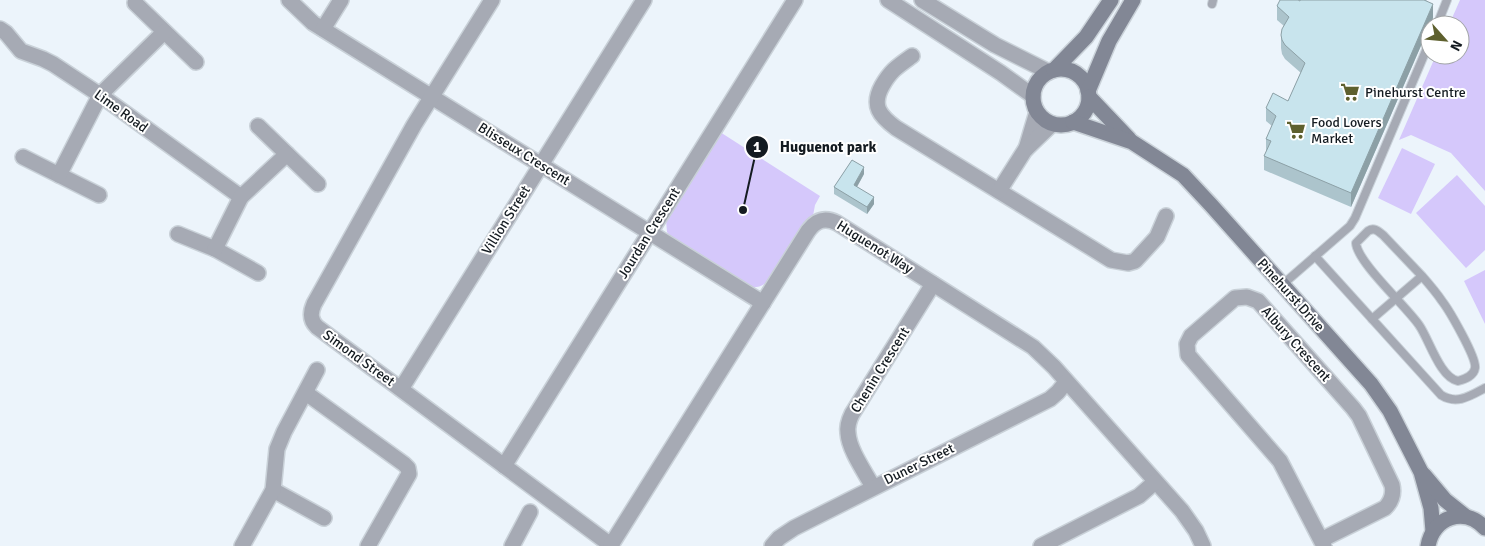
<svg xmlns="http://www.w3.org/2000/svg" width="1485" height="546" font-family="Signika,sans-serif">
<rect width="100%" height="100%" fill="#ecf4fb"/>
<g fill="#d5c8fb">
<polygon points="1460,0 1485,0 1485,191 1451,153 1411,135 1399,140 1436,55 1460,55 1460,25 1449,25"/>
<path d="M720 132 820 196 815 205 813 216 804 223 768 281C763 286 758 288 750 287L672 239 667 232 666 220Z"/>
<polygon points="1402,148 1435,164 1411,214 1378,198"/>
<polygon points="1457,175 1485,206 1485,250 1466,268 1416,213"/>
<polygon points="1485,270 1485,324 1464,281"/>
</g>
<g fill="none" stroke-linecap="round" stroke-linejoin="round">
<g stroke="#c9d1d8" stroke-width="10">
<g id="lane">
<polyline points="1212,4 1213,0"/>
<polyline points="1437,25 1447,0"/>
<path d="M1315 256 1441 395C1457 405 1470 396 1485 388"/>
<polyline points="1282,285 1350,226 1355,218 1430,41"/>
<path d="M1372 319 1422 276C1429 284 1436 292 1442 301 1449 310 1477 358 1475 368 1474 376 1465 379 1458 381 1440 378 1429 339 1419 325 1406 306 1357 262 1356 243L1368 231C1374 227 1378 231 1383 235L1422 276"/>
</g>
</g>
<g stroke="#c9d1d8" stroke-width="18">
<g id="street">
<polyline points="289,0 313,23 763,303"/>
<path d="M492 0 414 125 314 304C310 313 310 320 317 327L612 546"/>
<polyline points="888,0 1001,73 1033,96"/>
<polyline points="922,0 995,45 1049,72"/>
<polyline points="135,3 196,62"/>
<polyline points="0,29 6,33 21,51 43,59 53,64 100,95 241,197"/>
<polyline points="323,29 341,0"/>
<path d="M912 56C898 66 891 70 882 86 871 106 880 116 896 128L1111 260 1128 263 1135 261 1157 237 1166 216"/>
<polyline points="258,126 318,184"/>
<polyline points="1026,149 1037,112"/>
<polyline points="23,157 99,195"/>
<polyline points="59,175 100,95 164,32"/>
<polyline points="999,191 1025,150 1052,124"/>
<polyline points="178,234 215,249 258,273"/>
<polyline points="215,249 241,197 287,154"/>
<polyline points="401,389 644,0"/>
<polyline points="306,393 404,464 408,468 409,474 368,546"/>
<polyline points="504,466 795,0"/>
<path d="M873 487C865 472 849 450 848 433 847 426 849 420 852 414L933 284"/>
<polyline points="273,490 324,518"/>
<path d="M1321 540 1385 508C1391 502 1394 494 1392 485L1359 416 1353 408 1258 301 1247 297 1235 298 1191 336 1187 344 1188 355 1280 461 1324 546"/>
<path d="M611 545 808 231C816 220 825 217 837 223L1033 347 1054 367 1182 511 1196 531 1203 546"/>
<polyline points="242,546 273,490 277,449 284,432 317,370"/>
<polyline points="512,546 530,512"/>
<polyline points="772,546 779,538 794,528 1050,399 1058,392 1066,382"/>
<polyline points="1041,546 1139,496 1155,482"/>
</g>
</g>
<g stroke="#c9d1d8" stroke-width="18">
<g id="secondary">
<circle cx="1061" cy="97" r="28"/>
<polyline points="1054,70 1086,37 1111,0"/>
<polyline points="1088,91 1109,41 1133,0"/>
<polyline points="1089,97 1129,139"/>
<polyline points="1073,122 1132,142 1183,175 1211,205 1371,384 1390,411 1421,472 1431,508 1433,531"/>
<polyline points="1424,475 1445,500 1465,516"/>
<path d="M1428 546C1433 517 1464 506 1485 528"/>
</g>
</g>
<use href="#lane" stroke="#a6aab4" stroke-width="8"/>
<use href="#street" stroke="#a6aab4" stroke-width="15"/>
<use href="#secondary" stroke="#828795" stroke-width="15"/>
</g>
<g fill="#acc4cc">
<polygon points="1427,0 1426,1 1433,18 1351,207 1264,170 1264,156 1266,152 1266,139 1272,126 1266,121 1266,108 1288,101 1301,73 1285,59 1282,54 1281,48 1281,35 1284,26 1277,20 1277,6 1300,1"/>
<polygon points="864,174 857,187 874,204 867,214 834,194 834,187"/>
</g>
<g fill="#8ca0a6">
<polygon points="1433,4 1433,18 1351,207 1351,193"/>
<polygon points="864,167 864,174 854,192 854,185"/>
<polygon points="874,197 874,204 867,214 867,207"/>
</g>
<g fill="#c8e4ed" stroke="#8ca0a6">
<polygon points="1280,0 1298,0 1300,1 1300,0 1424,0 1433,4 1351,193 1264,156 1271,141 1266,139 1276,116 1266,108 1273,93 1288,101 1305,63 1285,45 1282,40 1281,35 1282,29 1289,17 1277,6"/>
<polygon points="852,160 864,167 854,185 874,197 867,207 834,187"/>
</g>
<defs>
<g id="supermarket-bare" transform="scale(1.5)"><path d="M-6-5.5h2.5l.6 2H6L4.5 2H-2.5L-4.4-4H-6ZM-1.5 3.2a1.3 1.3 0 1 0 .1 0ZM3 3.2a1.3 1.3 0 1 0 .1 0Z" fill="#5e602e" stroke="#fff" stroke-width="2.5" paint-order="stroke"/></g>
</defs>
<g fill-rule="evenodd">
<use href="#supermarket-bare" x="1350" y="92"/>
<use href="#supermarket-bare" x="1296" y="130"/>
</g>
<g text-anchor="middle" dominant-baseline="central" stroke-width="4" stroke-linejoin="round" paint-order="stroke">
<g font-size="14" fill="#141b21" stroke="#fff" text-anchor="start">
<text x="1365" y="92">Pinehurst Centre</text>
<text x="1311" y="122">Food Lovers<tspan x="1311" dy="16">Market</tspan></text>
</g>
<g font-size="14" fill="#141b21" stroke="#fff">
<text transform="translate(121 111) rotate(36)">Lime Road</text>
<text transform="translate(524 154) rotate(32)">Blisseux Crescent</text>
<text transform="translate(506 220) rotate(-58)">Villion Street</text>
<text transform="translate(649 233) rotate(-58)">Jourdan Crescent</text>
<text transform="translate(875 247) rotate(32)">Huguenot Way</text>
<text transform="translate(1291 295) rotate(48)">Pinehurst Drive</text>
<text transform="translate(1296 344) rotate(48)">Albury Crescent</text>
<text transform="translate(359 358) rotate(36)">Simond Street</text>
<text transform="translate(880 370) rotate(-58)">Chenin Crescent</text>
<text transform="translate(919 464) rotate(-26)">Duner Street</text>
</g>
</g>
<path fill="none" stroke="#141b21" stroke-width="2" d="M743 210L757 147"/>
<g fill="#141b21" stroke="#fff" stroke-width="2">
<circle cx="743" cy="210" r="5"/>
<circle cx="757" cy="147" r="12"/>
</g>
<g font-size="15" text-anchor="middle" font-weight="bold" fill="#fff">
<text x="757" y="152">1</text>
</g>
<g font-size="15" text-anchor="middle" font-weight="bold" fill="#141b21" stroke="#fff" stroke-width="4" stroke-linejoin="round" paint-order="stroke">
<text x="828" y="152">Huguenot park</text>
</g>
<g transform="translate(1445 40) rotate(117)"><circle r="24" fill="#ffffff" stroke="#a1a4a6"/>
<path d="M0-4L9 19L0 12L-9 19Z" fill="#5e602e"/>
<text y="-8" font-size="14" font-weight="bold" text-anchor="middle" fill="#141b21">N</text>
</g>
</svg>
